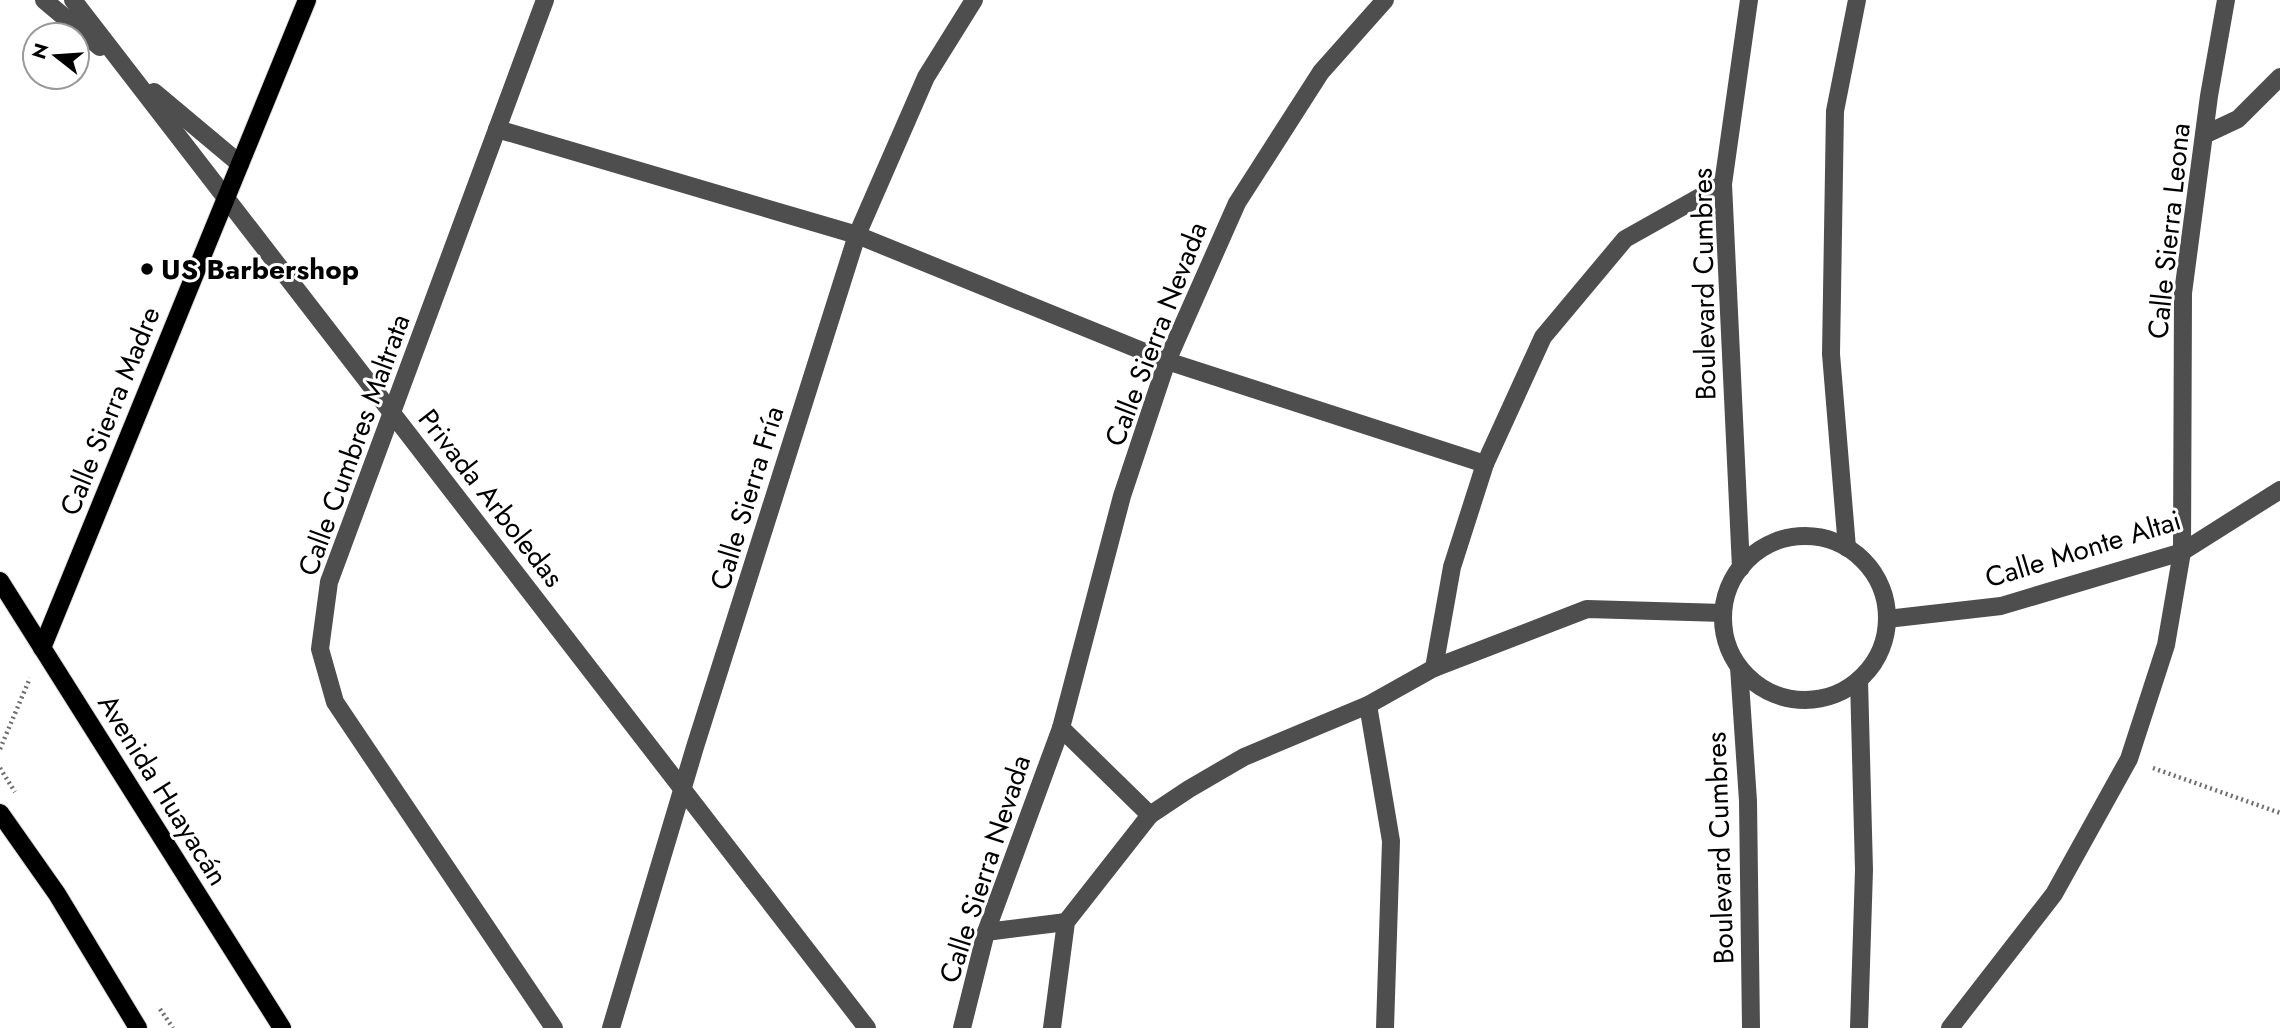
<svg xmlns="http://www.w3.org/2000/svg" width="2280" height="1028" font-family="Jost,sans-serif">
<rect width="100%" height="100%" fill="#fff"/>
<g fill="none" stroke-linecap="round" stroke-linejoin="round">
<g stroke="#dbdbdb" stroke-width="20">
<g id="major">
<polyline points="0,581 282,1028"/>
<polyline points="42,648 307,0"/>
<polyline points="0,813 57,894 138,1028"/>
</g>
</g>
<g stroke="#707070" stroke-width="4.5" stroke-dasharray="2 3.5" stroke-linecap="butt">
<polyline points="0,749 30,678"/>
<polyline points="0,768 15,792"/>
<polyline points="2153,768 2280,813"/>
<polyline points="160,1009 173,1028"/>
</g>
<g stroke="#4e4e4e" stroke-width="18">
<polyline points="44,0 100,47"/>
<polyline points="73,0 867,1028"/>
<polyline points="545,0 329,582 320,649 335,702 554,1028"/>
<polyline points="154,92 240,164"/>
<polyline points="497,129 857,235 1167,361 1485,464"/>
<polyline points="2204,135 2238,119 2280,77"/>
<circle cx="1805" cy="618" r="82"/>
<polyline points="1847,548 1831,354 1835,111 1857,0"/>
<polyline points="1741,568 1723,184 1749,0"/>
<polyline points="1887,619 2001,606 2182,552 2280,490"/>
<polyline points="1739,667 1748,801 1751,1028"/>
<polyline points="1434,668 1452,567 1485,464 1543,337 1625,239 1723,184"/>
<polyline points="1368,705 1391,841 1385,1028"/>
<polyline points="1061,728 1150,815 1189,789 1244,757 1368,705 1434,668 1587,609 1723,613"/>
<polyline points="986,932 1066,922"/>
<polyline points="611,1028 695,747 857,235 926,77 974,0"/>
<polyline points="962,1028 986,932 1061,728 1122,496 1167,361 1237,203 1321,72 1385,0"/>
<polyline points="1052,1028 1066,922 1150,815"/>
<polyline points="1859,1028 1864,870 1859,680"/>
<polyline points="1950,1028 2054,894 2129,759 2166,645 2182,552 2183,293 2209,96 2226,0"/>
</g>
<use href="#major" stroke="#000" stroke-width="18"/>
</g>
<circle fill="#000" stroke="#fff" stroke-width="2.5" cx="147" cy="269" r="7"/>
<g text-anchor="middle" dominant-baseline="central" stroke-width="6" stroke-linejoin="round" paint-order="stroke">
<g font-size="28" fill="#000" stroke="#fff">
<text transform="translate(2169 231) rotate(-84)">Calle Sierra Leona</text>
<text transform="translate(1704 284) rotate(-91)">Boulevard Cumbres</text>
<text transform="translate(1156 334) rotate(-69)">Calle Sierra Nevada</text>
<text transform="translate(110 411) rotate(-68)">Calle Sierra Madre</text>
<text transform="translate(354 445) rotate(-70)">Calle Cumbres Maltrata</text>
<text transform="translate(491 498) rotate(52)">Privada Arboledas</text>
<text transform="translate(747 498) rotate(-73)">Calle Sierra Fría</text>
<text transform="translate(2083 549) rotate(-17)">Calle Monte Altai</text>
<text transform="translate(163 790) rotate(58)">Avenida Huayacán</text>
<text transform="translate(1720 848) rotate(-92)">Boulevard Cumbres</text>
<text transform="translate(985 869) rotate(-72)">Calle Sierra Nevada</text>
</g>
<g font-size="28" font-weight="bold" fill="#000" stroke="#fff" text-anchor="start">
<text x="161" y="269">US Barbershop</text>
</g>
</g>
<g transform="translate(56 56) rotate(287)"><circle r="33" fill="#ffffff" stroke="#999999" stroke-width="2"/>
<path d="M0-5L12 26L0 18L-12 26Z" fill="#000000"/>
<text y="-10" font-size="19" font-weight="bold" text-anchor="middle" fill="#000000">N</text>
</g>
</svg>
